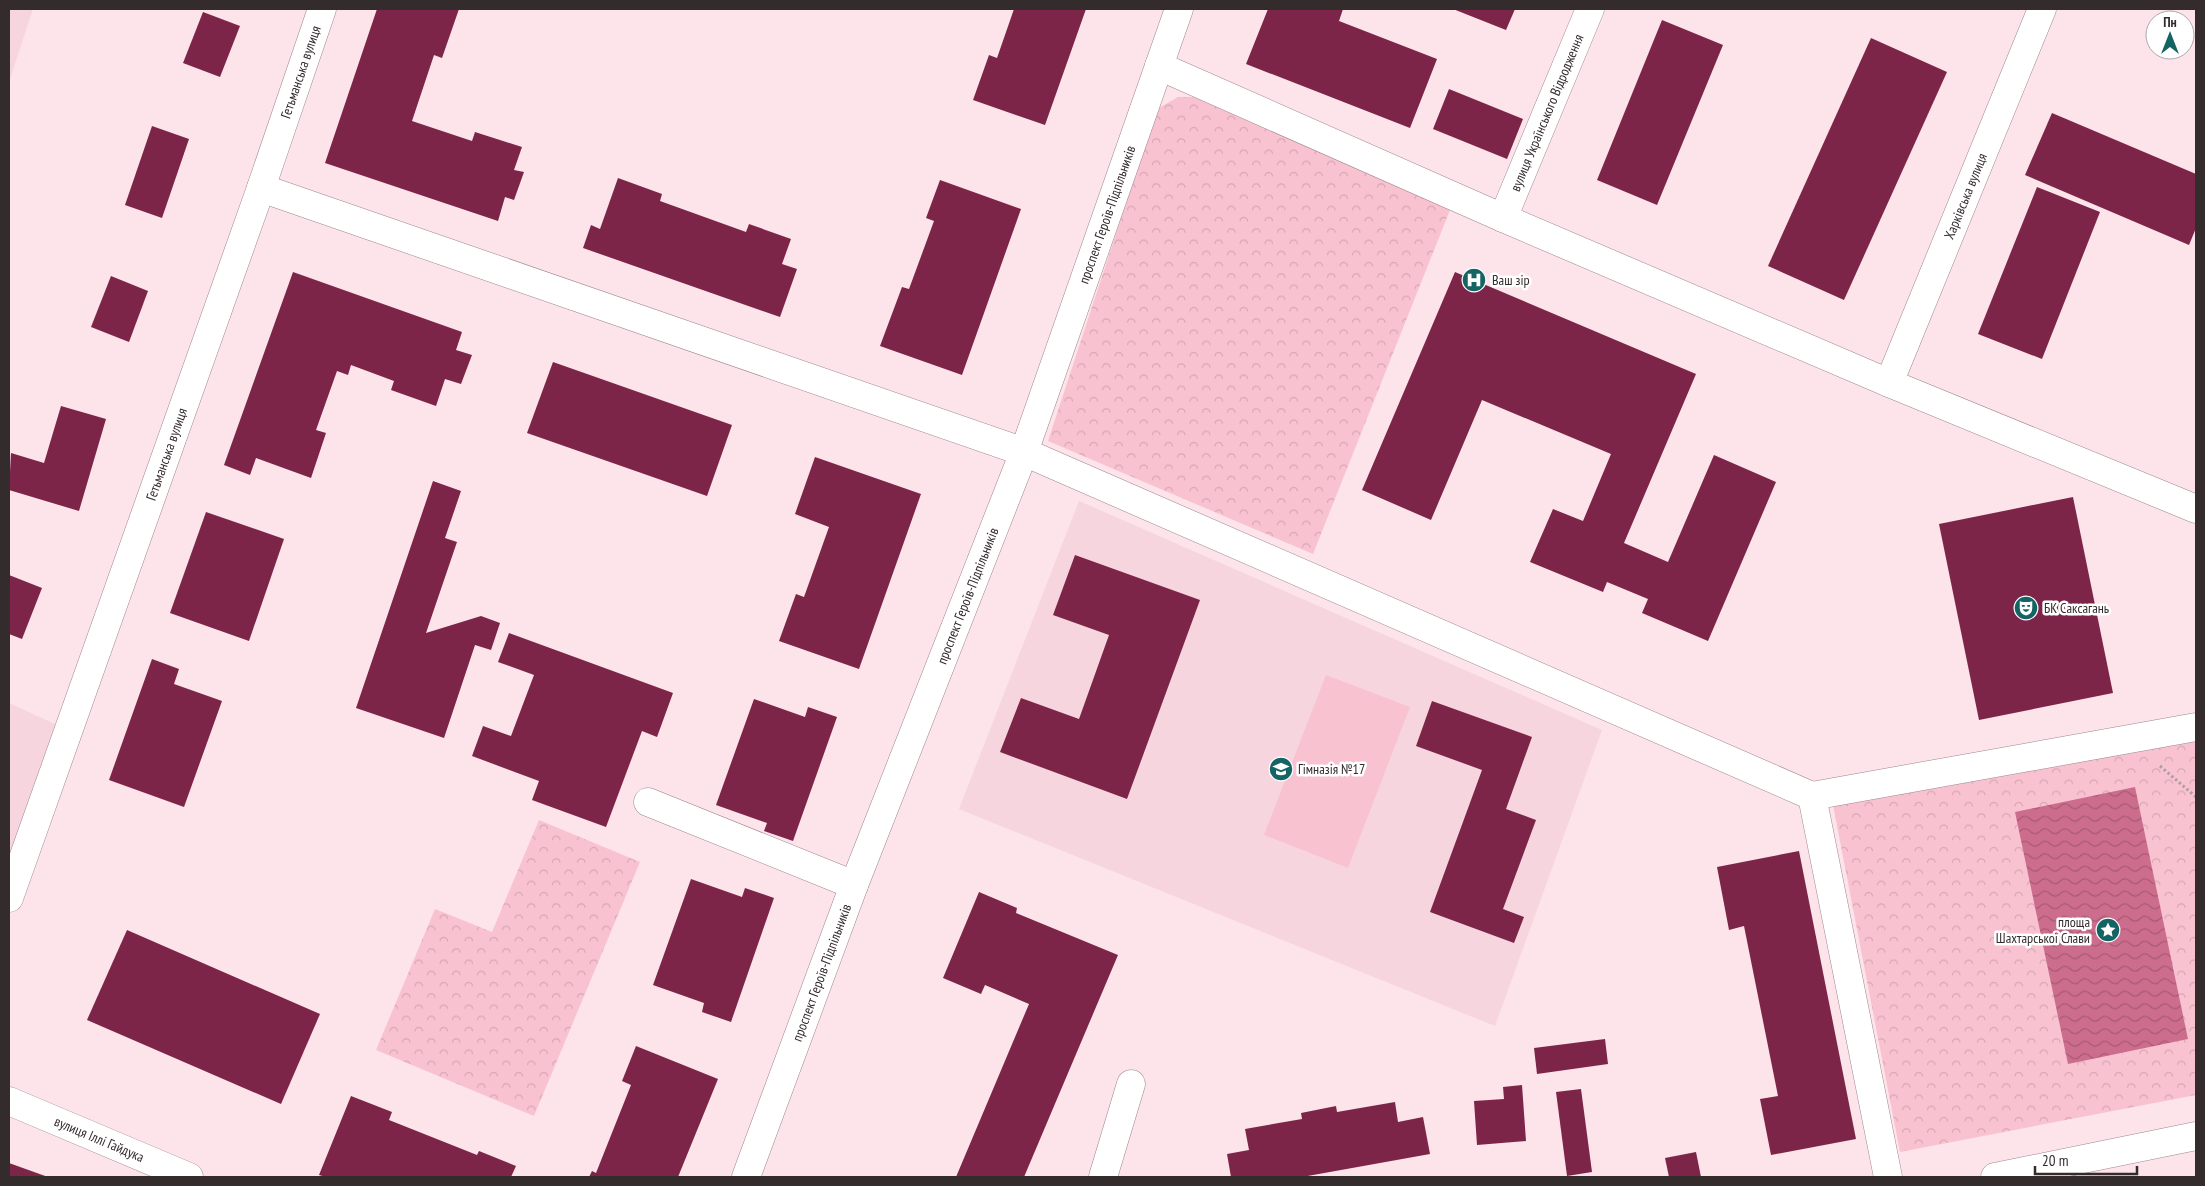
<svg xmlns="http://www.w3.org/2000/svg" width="2205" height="1186" font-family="'PT Sans Narrow',sans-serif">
<defs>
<pattern id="park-crowns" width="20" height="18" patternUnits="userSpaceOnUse" patternTransform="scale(1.25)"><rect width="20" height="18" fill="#f9c2d1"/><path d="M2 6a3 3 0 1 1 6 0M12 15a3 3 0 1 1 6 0" fill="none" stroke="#d6a7b4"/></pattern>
<pattern id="water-waves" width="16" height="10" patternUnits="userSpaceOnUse" patternTransform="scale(1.25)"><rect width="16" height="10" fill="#cd6d8d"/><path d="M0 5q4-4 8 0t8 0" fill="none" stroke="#a75a74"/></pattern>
</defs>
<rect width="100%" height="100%" fill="#fde3ea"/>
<g fill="#f7d5de">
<polygon points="9,9 33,9 9,82"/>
<polygon points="1079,501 1602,730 1495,1026 959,809"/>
<polygon points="9,703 68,730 9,898"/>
</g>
<g fill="url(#park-crowns)">
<polygon points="1178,97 1200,97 1450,210 1313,554 1048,441 1157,109"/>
<polygon points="2196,735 2196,1095 1900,1152 1833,805"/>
<polygon points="539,820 640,862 534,1116 376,1050 435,909 492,932"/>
</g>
<polygon fill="#f9c2d1" points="1326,675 1410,707 1348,868 1264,835"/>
<polygon fill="url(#water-waves)" points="2135,787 2188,1039 2068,1064 2015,812"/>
<g fill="#7d2548">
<polygon points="377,9 459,9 442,58 434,55 412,121 472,141 475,132 522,147 514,170 524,172 514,200 505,197 498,221 325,163"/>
<polygon points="1014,9 1086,9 1045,125 973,100 989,55 997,58"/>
<polygon points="1268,9 1343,9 1339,21 1437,59 1410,128 1246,64"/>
<polygon points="1453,9 1515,9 1506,30"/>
<polygon points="203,12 240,26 220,77 183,63"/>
<polygon points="1662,20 1723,45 1657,205 1597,180"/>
<polygon points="1871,38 1947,72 1844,300 1768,266"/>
<polygon points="1449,89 1523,119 1507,159 1433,129"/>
<polygon points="2052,113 2196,174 2196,228 2189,245 2025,175"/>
<polygon points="152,126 189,139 162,218 125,205"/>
<polygon points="618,178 662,194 660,201 746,232 749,224 791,239 782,264 797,269 780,317 583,248 591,225 600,229"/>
<polygon points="940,180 1021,209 962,375 880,346 902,287 909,289 934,221 926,218"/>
<polygon points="2037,187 2100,212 2042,359 1978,334"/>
<polygon points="293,272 462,332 456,350 472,355 461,384 445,379 436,406 391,390 394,381 351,365 348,375 337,371 316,430 326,433 311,478 256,458 250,475 224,465"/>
<polygon points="1455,272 1696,374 1624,543 1668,562 1714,455 1776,482 1708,641 1642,613 1648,599 1607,582 1603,592 1530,562 1553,509 1583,521 1611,454 1482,400 1431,520 1362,490"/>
<polygon points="111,276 148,291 129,342 91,327"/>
<polygon points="553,362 732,425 707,496 527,433"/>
<polygon points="61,406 106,419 79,511 9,490 11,453 44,463"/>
<polygon points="815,457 921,494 859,669 779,641 796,594 804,597 829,527 795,514"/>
<polygon points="433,481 461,491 445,538 457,542 426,633 481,616 500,623 491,650 475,645 444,738 356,708"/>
<polygon points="2073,497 2113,693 1979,720 1939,524"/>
<polygon points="206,512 284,539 249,641 170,613"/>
<polygon points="1075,555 1200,600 1127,799 1000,752 1021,698 1079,719 1109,635 1053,615"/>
<polygon points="9,575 42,588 22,639 9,634"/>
<polygon points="509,633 673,693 657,737 642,731 606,827 532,800 539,781 472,756 483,726 511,736 534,675 498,662"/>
<polygon points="152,659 179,669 174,684 222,701 184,807 109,780"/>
<polygon points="754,699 805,717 808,707 837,717 793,841 764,831 767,823 716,805"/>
<polygon points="1432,701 1532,737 1506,809 1536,820 1503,909 1524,917 1514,943 1430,912 1482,770 1416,746"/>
<polygon points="1799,851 1856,1139 1771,1155 1760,1099 1778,1096 1744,926 1729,930 1717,867"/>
<polygon points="691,879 742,897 745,888 774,898 731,1022 702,1012 704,1003 653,985"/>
<polygon points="979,892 1017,908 1016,913 1118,955 1024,1177 956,1177 1029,1004 985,985 981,994 943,978"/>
<polygon points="127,930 320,1014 281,1104 87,1020"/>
<polygon points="1605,1039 1608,1064 1537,1074 1534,1048"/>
<polygon points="636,1046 718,1079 678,1177 589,1177 592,1171 596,1173 631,1085 622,1081"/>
<polygon points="1522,1085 1526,1141 1477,1145 1474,1101 1504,1099 1503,1087"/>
<polygon points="1581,1089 1592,1172 1567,1176 1556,1092"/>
<polygon points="351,1096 392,1112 389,1120 477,1155 479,1151 516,1166 511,1177 326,1177 319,1175"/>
<polygon points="1395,1102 1398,1122 1423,1117 1430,1154 1302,1177 1231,1177 1227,1154 1249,1150 1245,1129 1302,1119 1301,1113 1336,1106 1337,1112"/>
<polygon points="1696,1152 1701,1177 1669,1177 1665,1158"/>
<polygon points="9,1163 48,1177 9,1177"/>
</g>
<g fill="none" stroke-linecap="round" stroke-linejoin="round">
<g stroke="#9f878d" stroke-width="29">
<g id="minor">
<polyline points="1159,66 1503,218 1889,383 2196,509"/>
<polyline points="261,188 1024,452 1812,796"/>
<path id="s1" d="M1503 218 1590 9"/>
<path id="s2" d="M1889 383 2042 9"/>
<polyline points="1812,796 2196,727"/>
<polyline points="1812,796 1888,1177"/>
<polyline points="648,802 854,885"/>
<path id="s3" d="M9 898 261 188 322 9"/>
<path id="s4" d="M9 1101 189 1177"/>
<path id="s5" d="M746 1177 854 885 1024 452 1179 9"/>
<polyline points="1103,1177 1131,1084"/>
<polyline points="1995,1177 2196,1136"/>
</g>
</g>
<polyline stroke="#b09da2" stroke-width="3" stroke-dasharray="2.5 2.5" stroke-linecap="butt" points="2160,766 2196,797"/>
<use href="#minor" stroke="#fff" stroke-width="28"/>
</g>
<defs>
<g id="hospital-disc" transform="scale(1.25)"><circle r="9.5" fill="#156464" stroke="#fff"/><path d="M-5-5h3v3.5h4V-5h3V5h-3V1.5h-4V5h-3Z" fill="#fff"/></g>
<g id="theatre-disc" transform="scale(1.25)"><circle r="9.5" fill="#156464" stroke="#fff"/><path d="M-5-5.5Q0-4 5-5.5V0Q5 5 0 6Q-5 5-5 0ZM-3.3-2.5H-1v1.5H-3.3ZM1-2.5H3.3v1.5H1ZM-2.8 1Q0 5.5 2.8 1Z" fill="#fff"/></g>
<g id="school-disc" transform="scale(1.25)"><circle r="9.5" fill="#156464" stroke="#fff"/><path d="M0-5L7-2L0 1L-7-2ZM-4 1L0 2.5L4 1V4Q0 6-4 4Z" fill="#fff"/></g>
<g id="sight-disc" transform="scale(1.25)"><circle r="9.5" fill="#156464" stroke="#fff"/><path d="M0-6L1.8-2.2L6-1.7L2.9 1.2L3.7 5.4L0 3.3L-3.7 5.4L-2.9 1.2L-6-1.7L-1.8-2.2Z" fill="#fff"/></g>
</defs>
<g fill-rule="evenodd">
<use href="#hospital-disc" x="1474" y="280"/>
<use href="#theatre-disc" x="2026" y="608"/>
<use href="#school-disc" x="1281" y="769"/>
<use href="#sight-disc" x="2108" y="930"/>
</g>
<g text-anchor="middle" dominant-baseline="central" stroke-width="5" stroke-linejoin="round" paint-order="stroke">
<g font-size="14" fill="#342b2d" stroke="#fff">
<text stroke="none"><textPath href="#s3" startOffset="876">Гетьманська вулиця</textPath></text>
<text stroke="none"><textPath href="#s1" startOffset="114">вулиця Українського Відродження</textPath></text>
<text stroke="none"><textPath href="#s2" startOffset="202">Харківська вулиця</textPath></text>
<text stroke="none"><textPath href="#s5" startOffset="1028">проспект Героїв-Підпільників</textPath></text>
<text stroke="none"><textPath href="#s3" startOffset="471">Гетьманська вулиця</textPath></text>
<text stroke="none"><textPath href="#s5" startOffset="622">проспект Героїв-Підпільників</textPath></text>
<text stroke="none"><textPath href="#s5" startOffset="218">проспект Героїв-Підпільників</textPath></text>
<text stroke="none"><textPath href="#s4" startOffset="98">вулиця Іллі Гайдука</textPath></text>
</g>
<g font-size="14" fill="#342b2d" stroke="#fff" text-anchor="start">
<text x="1492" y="280">Ваш зір</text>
<text x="2044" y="608">БК Саксагань</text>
<text x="1298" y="769">Гімназія №17</text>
<text x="2090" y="922" text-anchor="end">площа<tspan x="2090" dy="16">Шахтарської Слави</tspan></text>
</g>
</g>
<rect width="2205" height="1186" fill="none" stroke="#342b2d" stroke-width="20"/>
<g transform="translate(2170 35)"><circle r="24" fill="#ffffff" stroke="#aeaaab"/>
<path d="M0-4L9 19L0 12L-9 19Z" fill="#156464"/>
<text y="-8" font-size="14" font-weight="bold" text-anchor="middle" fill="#342b2d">Пн</text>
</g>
<path d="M2035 1166v8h102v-8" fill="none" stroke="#342b2d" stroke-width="2.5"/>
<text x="2042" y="1166" font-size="15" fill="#342b2d" stroke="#ffffff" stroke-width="4" paint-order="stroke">20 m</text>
</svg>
